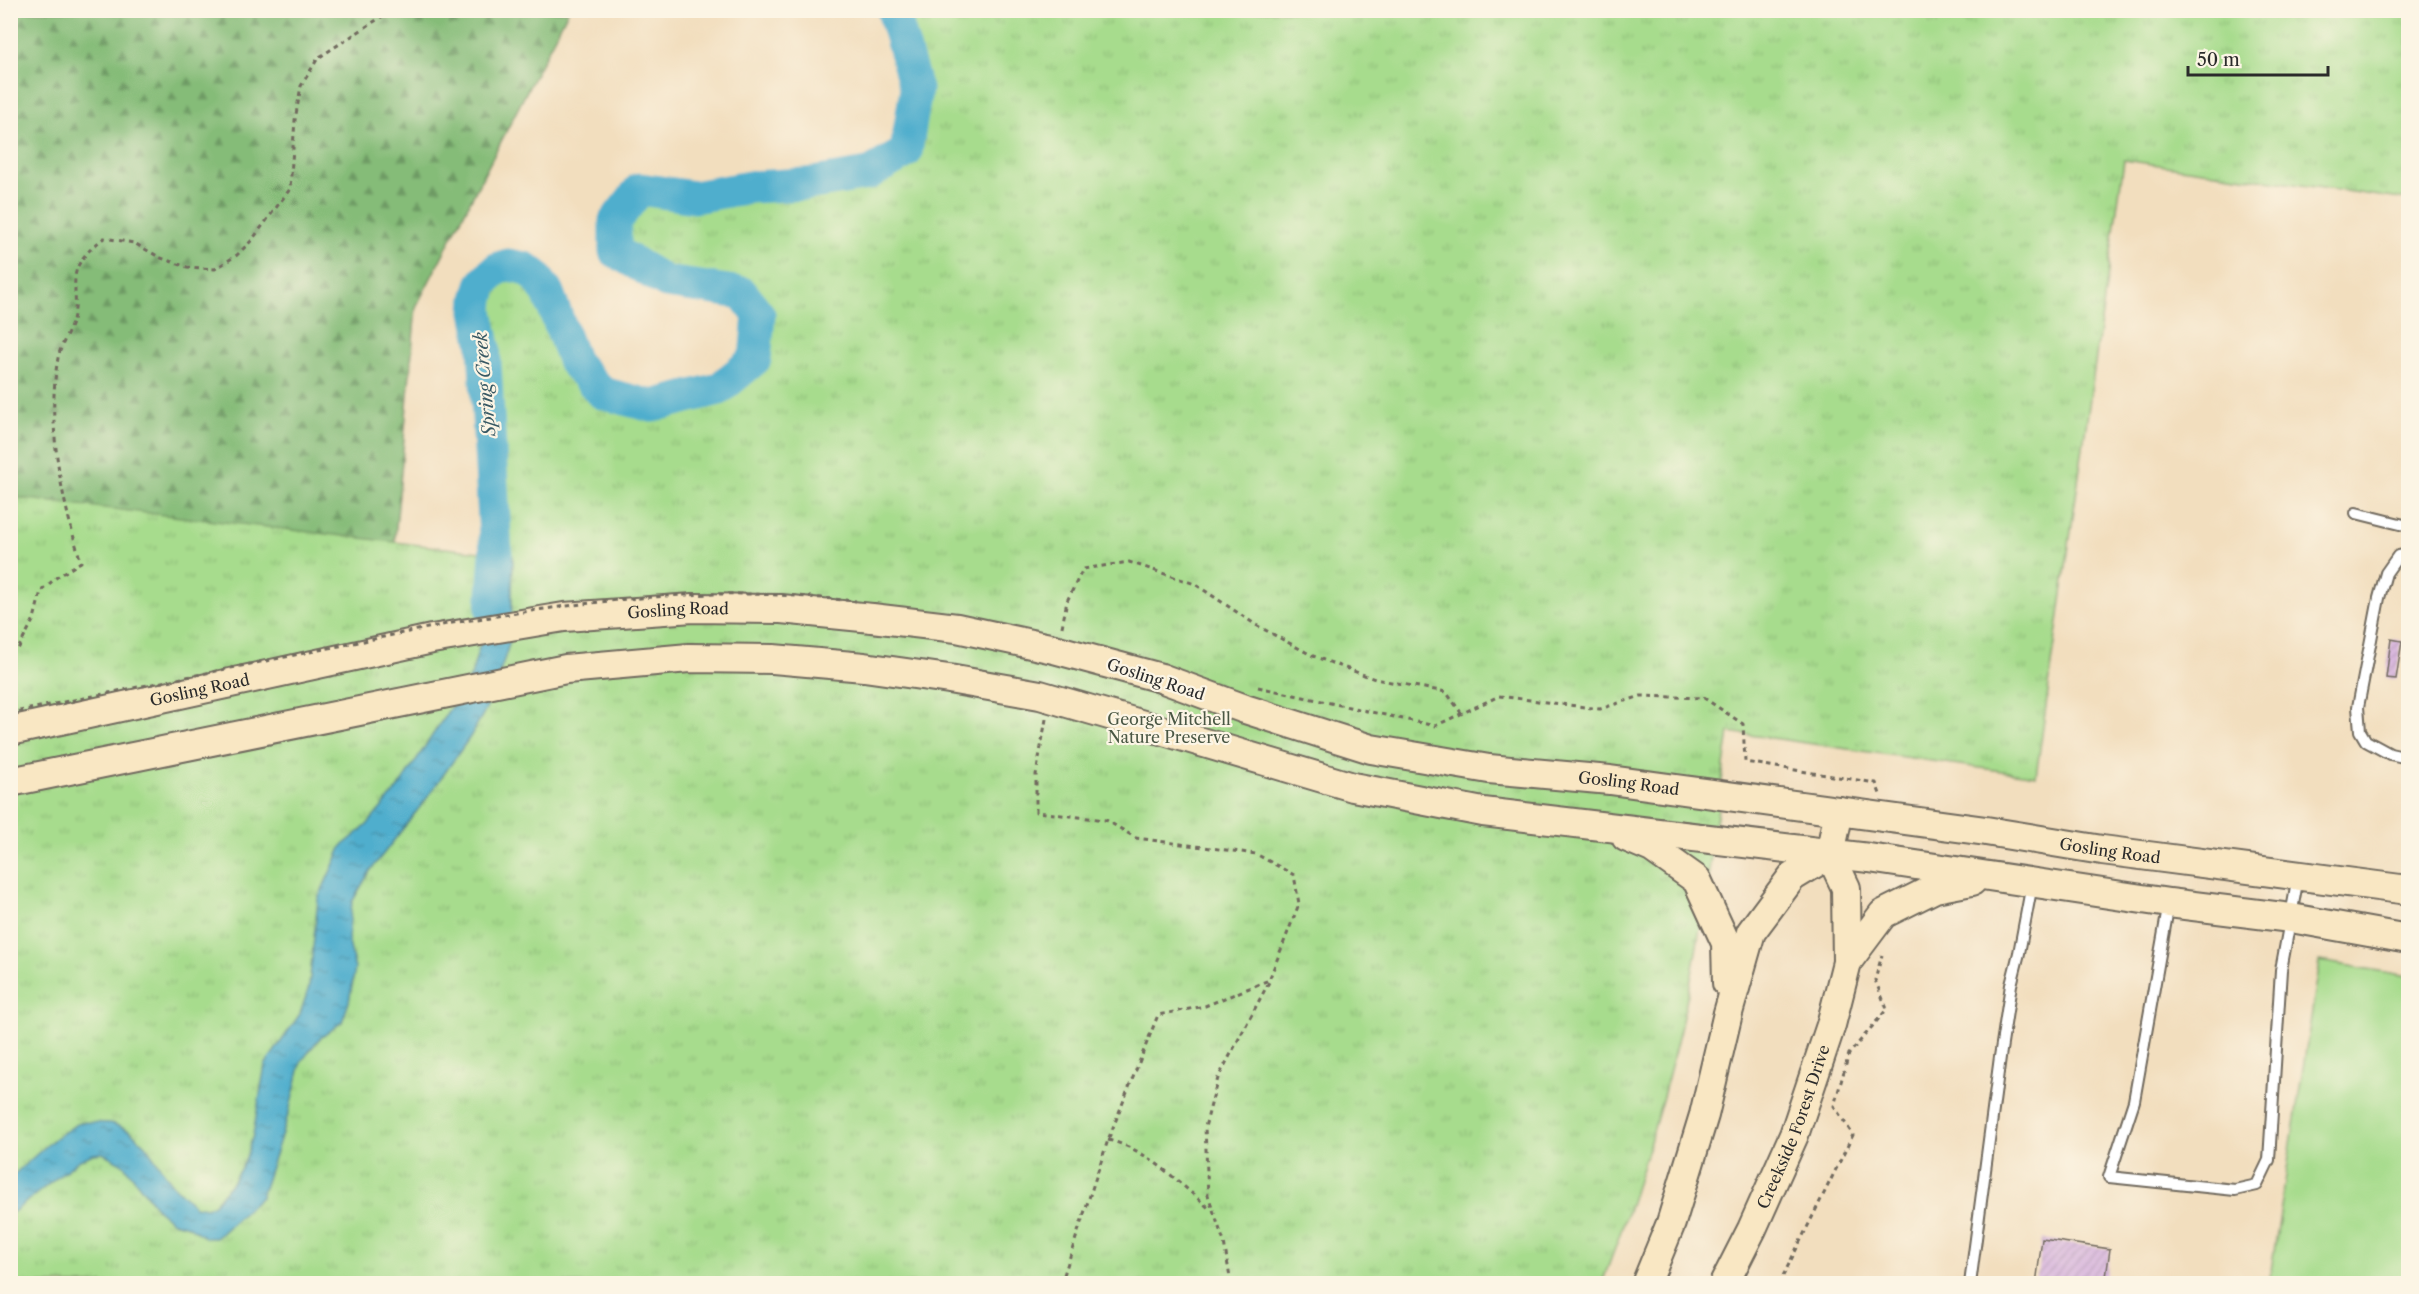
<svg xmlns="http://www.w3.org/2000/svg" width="2419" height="1294" font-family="'Libre Caslon Text',serif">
<defs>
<pattern id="forest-firs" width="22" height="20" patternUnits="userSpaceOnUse" patternTransform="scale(1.5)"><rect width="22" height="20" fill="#85bc78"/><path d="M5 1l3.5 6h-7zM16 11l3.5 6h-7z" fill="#6d9963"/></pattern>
<pattern id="park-tufts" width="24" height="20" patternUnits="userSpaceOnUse" patternTransform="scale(1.5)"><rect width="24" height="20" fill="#a7dc8d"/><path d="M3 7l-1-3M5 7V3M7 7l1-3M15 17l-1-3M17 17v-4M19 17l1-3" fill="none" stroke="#90bd7a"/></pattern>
<pattern id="water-ripples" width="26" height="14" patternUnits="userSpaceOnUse" patternTransform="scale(1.5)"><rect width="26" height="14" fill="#4faecd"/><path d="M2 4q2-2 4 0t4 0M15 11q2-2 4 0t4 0" fill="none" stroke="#428ea7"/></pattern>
<pattern id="building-hatch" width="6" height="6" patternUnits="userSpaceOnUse" patternTransform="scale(1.5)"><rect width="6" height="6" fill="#d0a8dc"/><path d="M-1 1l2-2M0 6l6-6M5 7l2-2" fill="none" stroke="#a989b3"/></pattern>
</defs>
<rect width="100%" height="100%" fill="#fcf5e5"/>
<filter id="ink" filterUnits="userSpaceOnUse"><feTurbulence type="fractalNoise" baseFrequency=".0167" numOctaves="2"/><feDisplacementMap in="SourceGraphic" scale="12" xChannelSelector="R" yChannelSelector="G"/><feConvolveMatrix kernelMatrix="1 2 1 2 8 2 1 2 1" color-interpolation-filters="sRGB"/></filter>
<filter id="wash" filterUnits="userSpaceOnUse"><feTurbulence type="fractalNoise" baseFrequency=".008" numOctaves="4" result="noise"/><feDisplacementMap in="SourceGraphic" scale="24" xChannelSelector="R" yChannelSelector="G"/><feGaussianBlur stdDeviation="1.35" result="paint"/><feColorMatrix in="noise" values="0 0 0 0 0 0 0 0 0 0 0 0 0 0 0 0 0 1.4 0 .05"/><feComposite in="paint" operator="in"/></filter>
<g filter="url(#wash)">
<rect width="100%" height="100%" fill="#f2debe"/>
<polygon fill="#a7dc8d" stroke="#69845c" stroke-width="1.5" points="2320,961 2408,976 2408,1283 2269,1283"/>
<polygon fill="url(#forest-firs)" stroke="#587452" stroke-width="1.5" points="10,11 568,11 416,307 390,593 11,709"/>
<path fill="url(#park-tufts)" stroke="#69845c" stroke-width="1.5" d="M893 11H2408V200L2124 160 2036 776 1729 732C1717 812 1707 894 1692 974 1672 1075 1639 1187 1602 1283L11 1284V497L496 554 484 346 477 311 478 299 482 285 498 268 508 265 525 268 542 283 564 331 574 362 602 393 652 406 719 389 755 359 759 315 742 293 666 282 615 251V221L640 189 694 197 750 187 807 184 868 174 906 152 916 89Z"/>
<polygon fill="url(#water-ripples)" stroke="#3d6c7c" stroke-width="1.5" points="513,556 511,638 491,700 470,737 427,798 370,871 352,902 348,938 355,969 349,1002 342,1022 318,1040 301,1062 289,1112 261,1197 216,1238 206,1238 188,1226 173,1222 158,1210 123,1164 103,1153 93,1154 78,1161 11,1214 11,1177 55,1138 80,1122 111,1123 130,1131 146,1146 172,1184 195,1206 206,1208 214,1204 233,1181 245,1161 253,1135 265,1065 300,1014 309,987 318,899 342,846 367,825 398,788 471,676 480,644 480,574"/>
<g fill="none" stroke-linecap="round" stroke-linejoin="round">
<polyline stroke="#4faecd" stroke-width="33" points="492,610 496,554 484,346 477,311 478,299 482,285 489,276 498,268 508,265 525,268 535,275 548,293 574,362 602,393 652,406 719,389 755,359 759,315 742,293 666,282 615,251 615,221 640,189 694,197 750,187 807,184 868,174 906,152 916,89 893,10"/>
</g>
<g id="blocks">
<g fill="url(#building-hatch)">
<polygon points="2391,639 2402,641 2396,679 2386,678"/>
<polygon points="2042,1239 2110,1249 2105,1284 2036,1284"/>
</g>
</g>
</g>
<g filter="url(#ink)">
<use href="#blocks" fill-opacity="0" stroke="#716a5e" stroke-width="1.5"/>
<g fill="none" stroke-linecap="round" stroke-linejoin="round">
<g stroke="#716a5e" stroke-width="14">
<g id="lane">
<polyline points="2356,513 2408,526"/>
<polyline points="2408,554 2398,556 2386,573 2379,598 2358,707 2360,731 2366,741 2390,754 2408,758"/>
<polyline points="2169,903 2134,1101 2109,1177 2235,1190 2257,1185 2269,1160 2281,970 2298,877"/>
<polyline points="1970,1284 2000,1057 2011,985 2019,953 2032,884"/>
</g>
</g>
<g stroke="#716a5e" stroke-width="32">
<g id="secondary">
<path id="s1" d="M1161 678 1245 709 1371 749 1489 769 1610 780 1986 831 2102 850 2408 890"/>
<polyline points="1147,726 1353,787 1483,812 1869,858 2169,903 2291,918 2408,939"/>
<path id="s2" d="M10 731 432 639 564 617 693 608 781 609 872 618"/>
<polyline points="1626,837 1652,848 1697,880 1726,943 1727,983"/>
<polyline points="1847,962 1883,914 1935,888 1972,881"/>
<polyline points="1646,1284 1671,1223 1704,1115 1728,1013 1751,932 1792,877 1830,854"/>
<path id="s3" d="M1724 1284 1752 1229 1794 1135 1831 1025 1847 962 1846 888 1830 854 1839 811"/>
</g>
</g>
<g stroke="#716a5e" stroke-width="3" stroke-dasharray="4.5 4.5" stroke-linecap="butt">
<polyline points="1062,627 1067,601 1083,569 1129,562 1195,584 1256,625 1313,656 1375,679 1446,692 1462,714"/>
<path d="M10 648 18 649 34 619 41 591 57 577 81 562C61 497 46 425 58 358 61 343 72 329 74 315 77 302 74 291 75 278 76 261 91 248 104 238L134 243 161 258 187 267 215 269 237 255 252 240 290 189 295 120 301 86 318 58 392 10"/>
<polyline points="1258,687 1435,726 1499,696 1600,709 1641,696 1704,698 1743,724 1745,762 1876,783 1880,794"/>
<polyline points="1046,719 1036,775 1036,812 1106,820 1136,838 1256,854 1294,875 1299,904 1269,980 1205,1006 1158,1015 1108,1140 1061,1284"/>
<path d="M1108 1140C1148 1149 1180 1184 1211 1210"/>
<polyline points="1231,1284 1224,1242 1208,1195 1205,1127 1218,1078 1269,982"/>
<polyline points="1779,1284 1853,1135 1834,1106 1849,1054 1887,1009 1875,980 1882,955"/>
</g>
<use href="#lane" stroke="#fff" stroke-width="10"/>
<use href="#secondary" stroke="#f9e7c3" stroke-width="28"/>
<g stroke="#716a5e" stroke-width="32" stroke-linecap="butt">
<g id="secondary-bridge">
<polyline points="872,618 957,628 1054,649 1161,678"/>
<polyline points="10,782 566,669 689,658 773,659 864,667 949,679 1040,695 1147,726"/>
</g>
</g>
<path stroke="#716a5e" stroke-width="3" stroke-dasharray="4.5 4.5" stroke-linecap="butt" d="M10 713 452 623C541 609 630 595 720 594 765 593 811 597 856 601"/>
<use href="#secondary-bridge" stroke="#f9e7c3" stroke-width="28"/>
</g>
</g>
<g text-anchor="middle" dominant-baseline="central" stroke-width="4.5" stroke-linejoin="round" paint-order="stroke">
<g font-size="16" fill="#2b2b2b" stroke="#fcf5e5">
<text stroke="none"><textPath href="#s2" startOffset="680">Gosling Road</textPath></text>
<text transform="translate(1156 679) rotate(18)">Gosling Road</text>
<text stroke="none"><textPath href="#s2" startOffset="194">Gosling Road</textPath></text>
<text stroke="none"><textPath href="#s1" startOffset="482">Gosling Road</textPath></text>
<text stroke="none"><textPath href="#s1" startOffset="968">Gosling Road</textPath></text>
<text stroke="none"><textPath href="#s3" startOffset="172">Creekside Forest Drive</textPath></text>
</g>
<g font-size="16" fill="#4a5744" stroke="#fcf5e5">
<text x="1169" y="719">George Mitchell<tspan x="1169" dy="18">Nature Preserve</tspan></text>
</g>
<g font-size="18" font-style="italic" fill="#385964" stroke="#fcf5e5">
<text transform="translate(485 384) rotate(-95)">Spring Creek</text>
</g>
</g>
<rect width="2419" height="1294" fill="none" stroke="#fcf5e5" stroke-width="36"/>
<path d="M2188 66v9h140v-9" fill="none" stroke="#2b2b2b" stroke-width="3"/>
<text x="2197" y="66" font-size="18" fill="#2b2b2b" stroke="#fcf5e5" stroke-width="4.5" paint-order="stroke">50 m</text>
</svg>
